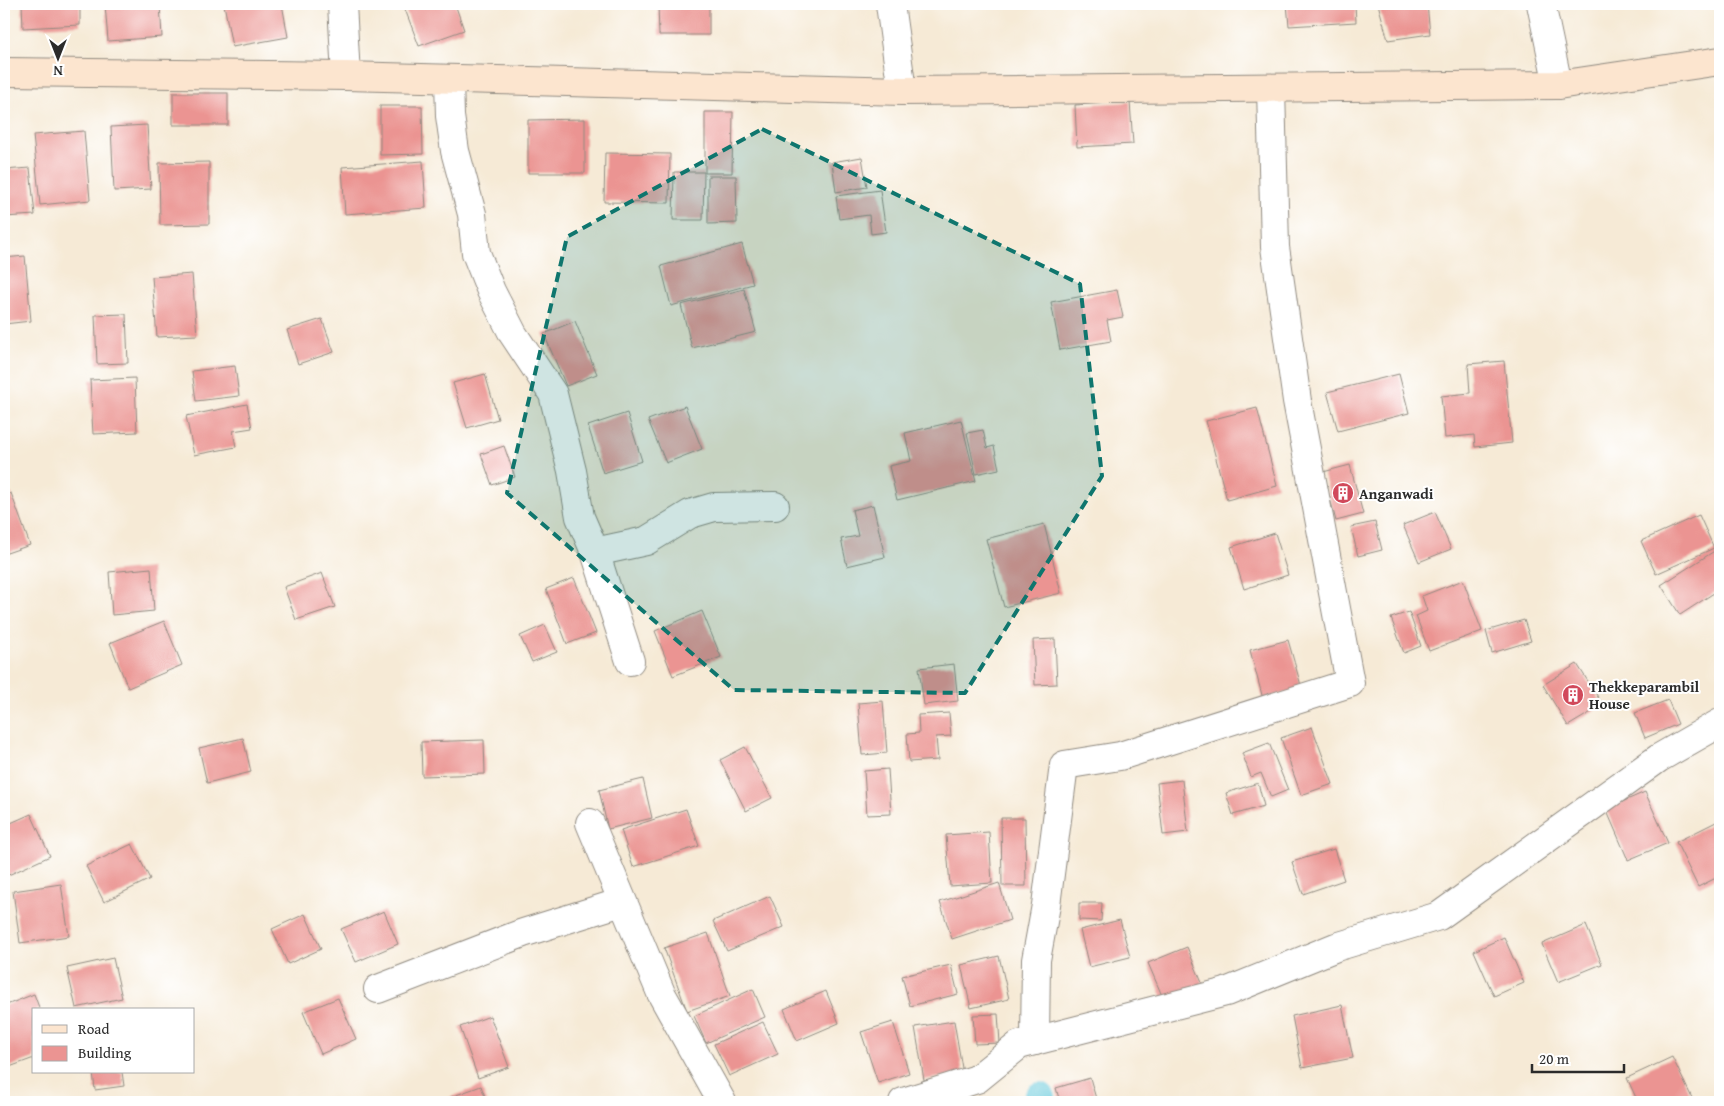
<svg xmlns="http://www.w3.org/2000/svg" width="1724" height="1106" font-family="'Gentium Book Plus',serif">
<rect width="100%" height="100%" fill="#fff"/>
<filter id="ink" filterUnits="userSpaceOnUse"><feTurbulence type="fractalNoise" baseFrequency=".02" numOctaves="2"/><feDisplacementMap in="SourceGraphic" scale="10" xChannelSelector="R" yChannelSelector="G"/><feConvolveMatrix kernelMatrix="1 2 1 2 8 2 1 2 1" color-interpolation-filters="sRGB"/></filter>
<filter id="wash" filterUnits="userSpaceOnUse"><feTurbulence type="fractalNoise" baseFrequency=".0096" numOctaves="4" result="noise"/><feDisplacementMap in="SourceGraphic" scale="20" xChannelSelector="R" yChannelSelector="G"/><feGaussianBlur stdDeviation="1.12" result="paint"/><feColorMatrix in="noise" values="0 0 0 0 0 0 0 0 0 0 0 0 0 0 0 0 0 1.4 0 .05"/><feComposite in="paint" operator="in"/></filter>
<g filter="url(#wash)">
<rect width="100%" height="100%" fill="#f6ead6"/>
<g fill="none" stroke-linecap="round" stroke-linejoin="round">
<polyline stroke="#5cc5d8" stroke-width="32" points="1040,1098 1041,1102"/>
</g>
<g id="blocks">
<g fill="#eb9492">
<polygon points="22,4 80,4 80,25 23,28"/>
<polygon points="105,4 160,4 162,37 108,41"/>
<polygon points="224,4 282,4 288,37 232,47"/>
<polygon points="403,4 455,4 464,30 419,46"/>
<polygon points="658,4 709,4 709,35 659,35"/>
<polygon points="761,4 797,4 797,5 762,7"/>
<polygon points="1287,4 1355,4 1356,22 1289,26"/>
<polygon points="1378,4 1427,4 1430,34 1388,40"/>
<rect x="173" y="93" width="55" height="32"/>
<polygon points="1130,102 1133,144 1077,147 1075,105"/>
<polygon points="380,106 422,106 423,154 380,155"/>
<polygon points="705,112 733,112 732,173 705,173"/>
<polygon points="585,119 585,173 528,173 528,120"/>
<polygon points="147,125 151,189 114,191 111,127"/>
<polygon points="84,131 90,200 40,205 33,135"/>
<polygon points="605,153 670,154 669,203 604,202"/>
<polygon points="862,157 867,187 836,192 832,162"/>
<polygon points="423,161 426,208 345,214 342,167"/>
<polygon points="209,162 209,224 160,225 159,163"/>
<polygon points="30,168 35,215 4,217 4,170"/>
<polygon points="674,172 704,172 703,220 673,220"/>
<polygon points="708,176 736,176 737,223 708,224"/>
<polygon points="880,190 886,232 871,234 869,215 839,219 836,196"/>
<polygon points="742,244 753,284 671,306 661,266"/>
<polygon points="25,256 31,321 4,324 4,258"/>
<polygon points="192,274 197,335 157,337 152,277"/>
<polygon points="744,289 756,332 692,348 681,305"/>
<polygon points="1117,290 1123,317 1107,320 1111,341 1060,350 1051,302"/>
<polygon points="126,314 128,363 97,364 95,315"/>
<polygon points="322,319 334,352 298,364 287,330"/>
<polygon points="575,321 597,374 566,386 544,334"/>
<polygon points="1504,361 1512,443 1475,447 1474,435 1445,438 1441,396 1470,393 1468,364"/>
<polygon points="235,366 239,396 196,401 192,371"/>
<polygon points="485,374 498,419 467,428 453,383"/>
<polygon points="1399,374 1409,413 1338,431 1327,392"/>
<polygon points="135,378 137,432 93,434 90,380"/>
<polygon points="247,404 252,428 233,431 236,447 194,455 186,416"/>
<polygon points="685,406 702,449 666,463 648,420"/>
<polygon points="1257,408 1277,486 1227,500 1206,421"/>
<polygon points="627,413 642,461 603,473 588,426"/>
<polygon points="961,420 976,481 897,500 889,466 911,461 905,433"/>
<polygon points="983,430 987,448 994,446 999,469 976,474 967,433"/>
<polygon points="504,446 515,477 492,485 481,454"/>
<polygon points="1350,465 1363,514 1336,521 1323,472"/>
<polygon points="11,493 30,545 4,554 4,496"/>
<polygon points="873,505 885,557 847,566 841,539 858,536 852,510"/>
<polygon points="1435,512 1451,549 1419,562 1403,525"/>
<polygon points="1699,515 1714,548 1656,574 1641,541"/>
<polygon points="1375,522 1382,550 1358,556 1351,527"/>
<polygon points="1044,524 1061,593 1004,607 986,539"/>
<polygon points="1275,533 1288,575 1244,589 1231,547"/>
<polygon points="1716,550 1720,557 1720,589 1680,615 1661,585"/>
<polygon points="151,568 154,611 112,615 109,572"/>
<polygon points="322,573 335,607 296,620 284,587"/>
<polygon points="574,578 596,633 567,644 546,589"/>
<polygon points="1463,580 1482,631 1429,651 1416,616 1427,611 1422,596"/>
<polygon points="702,611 721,657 673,676 655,631"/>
<polygon points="1409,612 1421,646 1404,653 1391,618"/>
<polygon points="1524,620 1531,641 1492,653 1486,631"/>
<polygon points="164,621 182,665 128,688 110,643"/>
<polygon points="545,625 557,652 532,662 520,636"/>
<polygon points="1055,639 1057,684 1035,685 1033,640"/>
<polygon points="1288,640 1302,689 1263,699 1250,650"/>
<polygon points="954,664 958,701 924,705 919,668"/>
<polygon points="1577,664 1603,705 1568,726 1543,685"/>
<polygon points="1668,700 1678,724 1645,738 1635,713"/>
<polygon points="883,701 887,753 862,755 858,703"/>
<polygon points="949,713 951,736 936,737 938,760 909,762 907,734 919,733 918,715"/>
<polygon points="1312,727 1333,784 1301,795 1281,738"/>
<polygon points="243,738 251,772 207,783 199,748"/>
<polygon points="484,740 485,774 422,776 421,742"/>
<polygon points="1269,743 1288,790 1271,797 1261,773 1251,777 1242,753"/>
<polygon points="745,747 772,798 746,811 720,760"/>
<polygon points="888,769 891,814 867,815 864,771"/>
<polygon points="643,779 652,818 608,829 599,790"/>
<polygon points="1182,780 1188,832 1163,835 1157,783"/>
<polygon points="1258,783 1264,806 1233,815 1226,793"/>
<polygon points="1645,792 1668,843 1628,860 1606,809"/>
<polygon points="686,809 699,846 633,867 621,830"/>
<polygon points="31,814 50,856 4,877 4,826"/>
<polygon points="1001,818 1025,818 1026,886 1002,886"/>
<polygon points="1720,820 1720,876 1698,887 1676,842"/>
<polygon points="989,832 992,883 950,886 946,835"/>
<polygon points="132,844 150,879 104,902 86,866"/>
<polygon points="1334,849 1344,880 1303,894 1292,862"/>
<polygon points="999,883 1010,920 952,939 940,902"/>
<polygon points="61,884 69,936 20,943 13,891"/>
<polygon points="770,896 784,927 727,951 713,921"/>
<polygon points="1079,903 1102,903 1101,921 1079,920"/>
<polygon points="384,911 398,944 356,962 341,929"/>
<polygon points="305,914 321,949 288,964 272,929"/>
<polygon points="1120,920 1130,957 1089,967 1080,930"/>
<polygon points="1586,925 1602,964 1558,982 1542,944"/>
<polygon points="708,933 730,996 687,1011 664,948"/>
<polygon points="1504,937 1524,983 1494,996 1474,951"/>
<polygon points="1187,947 1205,990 1166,1005 1148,963"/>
<polygon points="999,956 1009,999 971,1008 961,965"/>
<polygon points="113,958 122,998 76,1008 67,968"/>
<polygon points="951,965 958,994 910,1006 902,976"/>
<polygon points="753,989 765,1017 706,1043 694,1016"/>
<polygon points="826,991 839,1023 797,1041 784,1009"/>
<polygon points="34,994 40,1010 34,1010 34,1058 4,1069 4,1006"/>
<polygon points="338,998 356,1039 321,1054 303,1012"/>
<polygon points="1342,1005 1353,1058 1302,1068 1292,1016"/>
<polygon points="998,1014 1000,1043 975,1044 973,1015"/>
<polygon points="490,1016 509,1067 478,1078 460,1027"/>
<polygon points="954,1021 963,1074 924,1080 915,1027"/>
<polygon points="763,1022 778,1054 729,1076 714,1044"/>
<polygon points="893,1022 909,1073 878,1083 861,1032"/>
<polygon points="1672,1057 1694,1102 1638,1102 1627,1078"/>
<polygon points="93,1072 122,1072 124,1086 95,1090"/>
<polygon points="1090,1078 1097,1102 1060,1102 1056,1088"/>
<polygon points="481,1086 487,1102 437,1102"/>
</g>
</g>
</g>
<g filter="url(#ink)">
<use href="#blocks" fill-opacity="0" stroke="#908a80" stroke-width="1"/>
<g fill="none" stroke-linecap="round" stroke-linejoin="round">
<g stroke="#908a80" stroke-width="30">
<g id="minor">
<polyline points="342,4 346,76"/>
<polyline points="890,4 902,91"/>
<polyline points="1541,4 1558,85"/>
<polyline points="449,80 450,116 455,151 472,214 476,253 491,291 513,334 553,394 572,471 580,517 595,552 646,541 690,514 714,507 775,506"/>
<polyline points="595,552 630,661"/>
<polyline points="590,823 661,993 722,1102"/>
<polyline points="378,989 523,933 622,902"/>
<polyline points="1035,1041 1036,960 1046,905 1064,765 1120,756 1350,683 1297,401 1275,247 1271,88"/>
<polyline points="903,1102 977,1079 1019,1045 1226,992 1336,947 1439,916 1659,758 1720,723"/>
</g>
</g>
<g stroke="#908a80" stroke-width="30">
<polyline id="secondary" points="4,72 346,76 902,91 1558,85 1720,61"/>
</g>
<use href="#minor" stroke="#fff" stroke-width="28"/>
<use href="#secondary" stroke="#fce5cf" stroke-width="28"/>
</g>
</g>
<path fill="#0f766e" fill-opacity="0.2" stroke="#0f766e" stroke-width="4" stroke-dasharray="10 6" stroke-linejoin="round" d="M762 129 1080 284 1102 476 965 693 734 690 507 493 567 237Z"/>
<defs>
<g id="building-disc" transform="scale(1.125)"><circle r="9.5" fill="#d1495b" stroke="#fff"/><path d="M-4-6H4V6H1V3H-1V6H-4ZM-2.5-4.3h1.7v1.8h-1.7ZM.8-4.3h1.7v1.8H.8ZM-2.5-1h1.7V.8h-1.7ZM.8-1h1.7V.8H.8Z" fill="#fff"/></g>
</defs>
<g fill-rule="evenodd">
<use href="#building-disc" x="1343" y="493"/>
<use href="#building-disc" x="1573" y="695"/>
</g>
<g text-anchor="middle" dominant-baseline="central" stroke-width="4" stroke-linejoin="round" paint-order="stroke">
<g font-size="15" font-weight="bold" fill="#2b2b2b" stroke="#fff" text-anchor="start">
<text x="1359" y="493">Anganwadi</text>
<text x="1589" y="686">Thekkeparambil<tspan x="1589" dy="17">House</tspan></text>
</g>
</g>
<rect width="1724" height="1106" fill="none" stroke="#fff" stroke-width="20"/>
<rect x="32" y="1008" width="162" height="65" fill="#ffffff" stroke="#aaaaaa"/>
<rect x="42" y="1025" width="25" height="8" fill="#fce5cf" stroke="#aaaaaa"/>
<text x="78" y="1034" font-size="15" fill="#2b2b2b">Road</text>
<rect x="42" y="1046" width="25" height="15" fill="#eb9492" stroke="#aaaaaa"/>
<text x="78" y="1058" font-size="15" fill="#2b2b2b">Building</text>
<g transform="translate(58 58) rotate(180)" stroke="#ffffff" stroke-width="4" paint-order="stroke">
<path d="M0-4L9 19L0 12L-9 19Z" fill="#2b2b2b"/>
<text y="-8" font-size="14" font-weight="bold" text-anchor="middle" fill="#2b2b2b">N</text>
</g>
<path d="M1532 1064v8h92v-8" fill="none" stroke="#2b2b2b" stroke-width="2.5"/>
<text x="1539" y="1064" font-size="15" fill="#2b2b2b" stroke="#ffffff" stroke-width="4" paint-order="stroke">20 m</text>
</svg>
